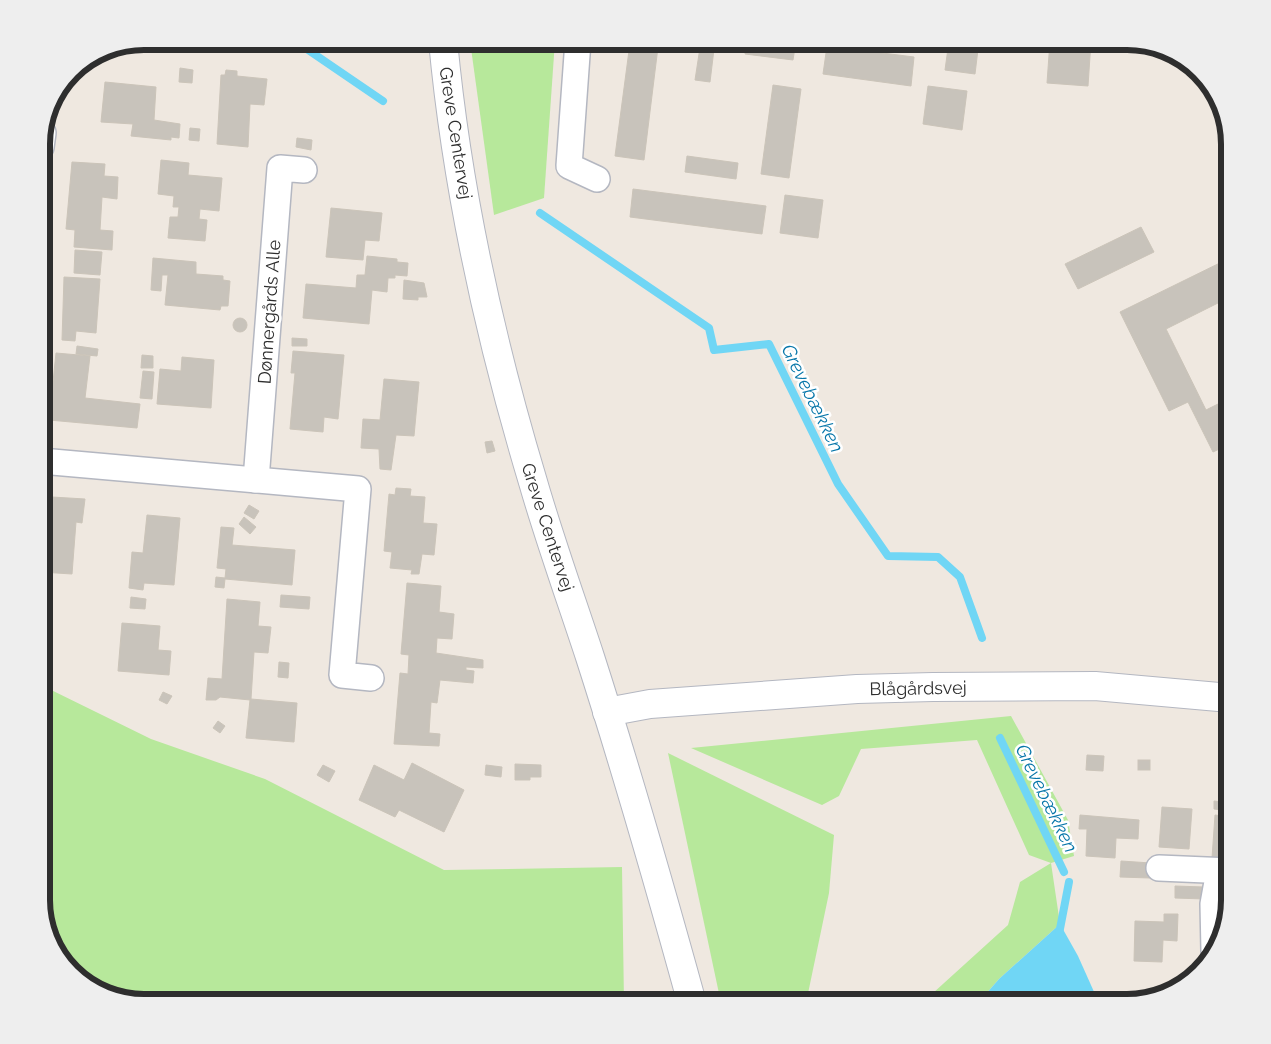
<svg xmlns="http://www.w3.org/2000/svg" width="1271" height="1044" font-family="Raleway,sans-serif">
<rect width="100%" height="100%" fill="#efe8e0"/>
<g fill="#b7e89b">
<polygon points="470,41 555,41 544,198 494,215"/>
<polygon points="41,685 151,739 265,779 444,870 622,867 624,1003 144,1003 111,997 77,977 52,945 41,906"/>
<polygon points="1011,716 1068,820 1074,856 1051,863 1060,924 999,979 978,1003 922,1003 1008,925 1020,882 1051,863 1029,855 977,740 861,749 839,796 822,805 691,748"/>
<polygon points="668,753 834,835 829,893 806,1003 721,1003"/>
</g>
<polygon fill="#70d6f5" points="1060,924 1078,956 1099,1003 978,1003 999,979"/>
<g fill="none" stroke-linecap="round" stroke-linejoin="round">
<g stroke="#70d6f5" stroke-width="8">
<polyline points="295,41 383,101"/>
<polyline points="540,213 709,328 714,350 769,344 838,484 888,556 938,557 960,577 982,638"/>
<polyline points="1000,738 1064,872"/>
<polyline points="1059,934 1069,882"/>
</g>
</g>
<g fill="#c8c3bb" stroke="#cbc4b9">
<polygon points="701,41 715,41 710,82 695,80"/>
<polygon points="747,41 796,41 793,60 745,54"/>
<polygon points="949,41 979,41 975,74 945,70"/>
<polygon points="1050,41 1091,41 1088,86 1047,83"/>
<polygon points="630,43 658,47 644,160 615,156"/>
<polygon points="827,46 914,57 911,86 823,74"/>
<polygon points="180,68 193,70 192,83 179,82"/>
<polygon points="226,70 237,71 237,76 267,79 264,105 250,104 248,147 217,144 221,75 225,75"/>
<polygon points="105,82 156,87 154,120 180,124 179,138 171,137 171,140 131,136 133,124 101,122"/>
<polygon points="773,85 801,89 789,178 761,174"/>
<polygon points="928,86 967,91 962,130 923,124"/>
<polygon points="190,128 200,129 199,141 189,140"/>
<polygon points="297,138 312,140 311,150 296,147"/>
<polygon points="687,156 738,163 736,179 685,172"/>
<polygon points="161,160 189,163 188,175 222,178 219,211 200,209 199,219 207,220 205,241 168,238 170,217 178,217 179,207 173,207 174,196 158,194"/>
<polygon points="72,162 105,164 104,176 118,177 117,199 102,197 100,230 113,231 112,250 74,247 75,230 66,229"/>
<polygon points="633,189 766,206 762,234 630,217"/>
<polygon points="785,195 823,200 818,238 780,233"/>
<polygon points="331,208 382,213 379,241 365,240 363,260 326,257"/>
<polygon points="1141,227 1154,252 1078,289 1065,264"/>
<polygon points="75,250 102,252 100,275 74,273"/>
<polygon points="367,256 397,259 397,262 408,263 407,276 395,275 395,278 388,278 387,292 372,290 369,324 303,318 306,284 356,288 357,275 365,275"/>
<polygon points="153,258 196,262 196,274 223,276 223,280 230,281 228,306 221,306 220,310 165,305 168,275 162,275 161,291 151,290"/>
<polygon points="1230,258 1230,297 1166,329 1206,410 1230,398 1230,444 1213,452 1188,402 1169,411 1120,312"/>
<polygon points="64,277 100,279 96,333 76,331 75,341 62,340"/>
<polygon points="404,280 424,283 427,297 418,297 418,300 403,299"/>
<circle cx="240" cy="325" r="7"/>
<polygon points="292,338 307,339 307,346 292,346"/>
<polygon points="77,346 98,349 97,356 76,354"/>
<polygon points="293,351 344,355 338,419 324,417 323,432 290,429 295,373 291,373"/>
<polygon points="56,353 90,356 85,398 140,404 137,428 49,420"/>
<polygon points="142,355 153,356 153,368 141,368"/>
<polygon points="182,357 214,360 211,408 157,404 160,369 181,371"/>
<polygon points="143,371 154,372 152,399 140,398"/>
<polygon points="384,379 419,382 414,436 396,435 391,470 380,469 379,449 361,448 363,419 380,420"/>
<polygon points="492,441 495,451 487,453 485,442"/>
<polygon points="396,488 411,489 410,496 425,497 423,523 437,524 434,555 422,554 419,574 411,574 412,570 390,568 392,552 384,551 389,494 395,495"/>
<polygon points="52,497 85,499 82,523 76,522 72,574 41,572 45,518 50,519"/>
<polygon points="249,505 259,511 254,519 244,513"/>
<polygon points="147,515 180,518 174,585 144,583 143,590 129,588 132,552 143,553"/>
<polygon points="244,517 256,527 250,534 239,524"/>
<polygon points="221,527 234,528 232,545 295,550 292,585 225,579 224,588 215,587 216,577 225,578 226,569 217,568"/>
<polygon points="407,583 441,586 439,612 454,614 452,639 437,638 436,653 483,660 483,668 466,667 466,670 474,671 473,683 440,680 437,703 431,702 429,733 440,734 439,746 394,744 400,673 408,674 409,655 401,654"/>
<polygon points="281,595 310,597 309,609 280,607"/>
<polygon points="131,597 146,599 145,609 130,608"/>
<polygon points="227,599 260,602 258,626 271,627 268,653 254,652 251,699 297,703 294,742 246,738 250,700 220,697 216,700 206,700 208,678 222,679"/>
<polygon points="122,623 160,626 158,650 171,651 169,675 118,671"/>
<polygon points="279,662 289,663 288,678 278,677"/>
<polygon points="163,692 172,696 167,704 159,700"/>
<polygon points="218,721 225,726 220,733 213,728"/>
<polygon points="1087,755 1104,756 1103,771 1086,770"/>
<rect x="1138" y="760" width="12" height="10"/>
<polygon points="412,763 464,790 444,832 399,810 395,817 359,800 374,765 404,780"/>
<polygon points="515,764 541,765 541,777 530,777 530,780 515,780"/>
<polygon points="323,765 335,771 329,782 317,775"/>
<polygon points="486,765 502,767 501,777 485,775"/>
<polygon points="1214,801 1223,802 1223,810 1214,809"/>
<polygon points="1162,807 1192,809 1189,849 1159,847"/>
<polygon points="1080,815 1139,820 1138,839 1116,838 1115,858 1086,856 1087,829 1079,829"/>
<polygon points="1215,815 1230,817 1230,860 1212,858"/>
<polygon points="1121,861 1151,863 1150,878 1120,877"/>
<polygon points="1175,886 1204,887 1204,899 1175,898"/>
<polygon points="1164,914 1178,914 1177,941 1163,940 1162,962 1134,961 1135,921 1164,922"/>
</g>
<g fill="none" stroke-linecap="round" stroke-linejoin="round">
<g stroke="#b4b7c1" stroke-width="28">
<g id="minor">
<polyline points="578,41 569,166 597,179"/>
<polyline points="41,147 43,133"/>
<polyline points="41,461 358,489 342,675 371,678"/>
<polyline points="256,480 280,168 304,170"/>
<polyline points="1159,868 1230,871"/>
<polyline points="1214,951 1213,904 1219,871"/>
</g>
</g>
<g stroke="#b4b7c1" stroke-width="30">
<g id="tertiary">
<path d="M443 41C457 190 490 339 533 482 550 541 571 599 590 657 627 772 660 887 692 1003"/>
<polyline points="607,712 650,704 857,689 933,687 1095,686 1230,698"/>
</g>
</g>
<use href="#minor" stroke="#fff" stroke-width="25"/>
<use href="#tertiary" stroke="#fff" stroke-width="28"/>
</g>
<g text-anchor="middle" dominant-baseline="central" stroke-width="5" stroke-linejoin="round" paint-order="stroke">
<g font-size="18" fill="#2e2e2e" stroke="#fff">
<text transform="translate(456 133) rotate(81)">Greve Centervej</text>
<text transform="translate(269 312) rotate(-86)">Dønnergårds Alle</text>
<text transform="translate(548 527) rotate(72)">Greve Centervej</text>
<text transform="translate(918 688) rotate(-1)">Blågårdsvej</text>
</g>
<g font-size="19" font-style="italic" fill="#0776a9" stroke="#fff">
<text transform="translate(813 398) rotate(64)">Grevebækken</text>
<text transform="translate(1047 798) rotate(64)">Grevebækken</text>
</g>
</g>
<path d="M0 0H1271V1044H0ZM144 50H1127A94 94 0 0 1 1221 144V900A94 94 0 0 1 1127 994H144A94 94 0 0 1 50 900V144A94 94 0 0 1 144 50Z" fill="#eee" fill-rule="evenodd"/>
<path fill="none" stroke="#2e2e2e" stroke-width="6" d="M144 50H1127A94 94 0 0 1 1221 144V900A94 94 0 0 1 1127 994H144A94 94 0 0 1 50 900V144A94 94 0 0 1 144 50Z"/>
</svg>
